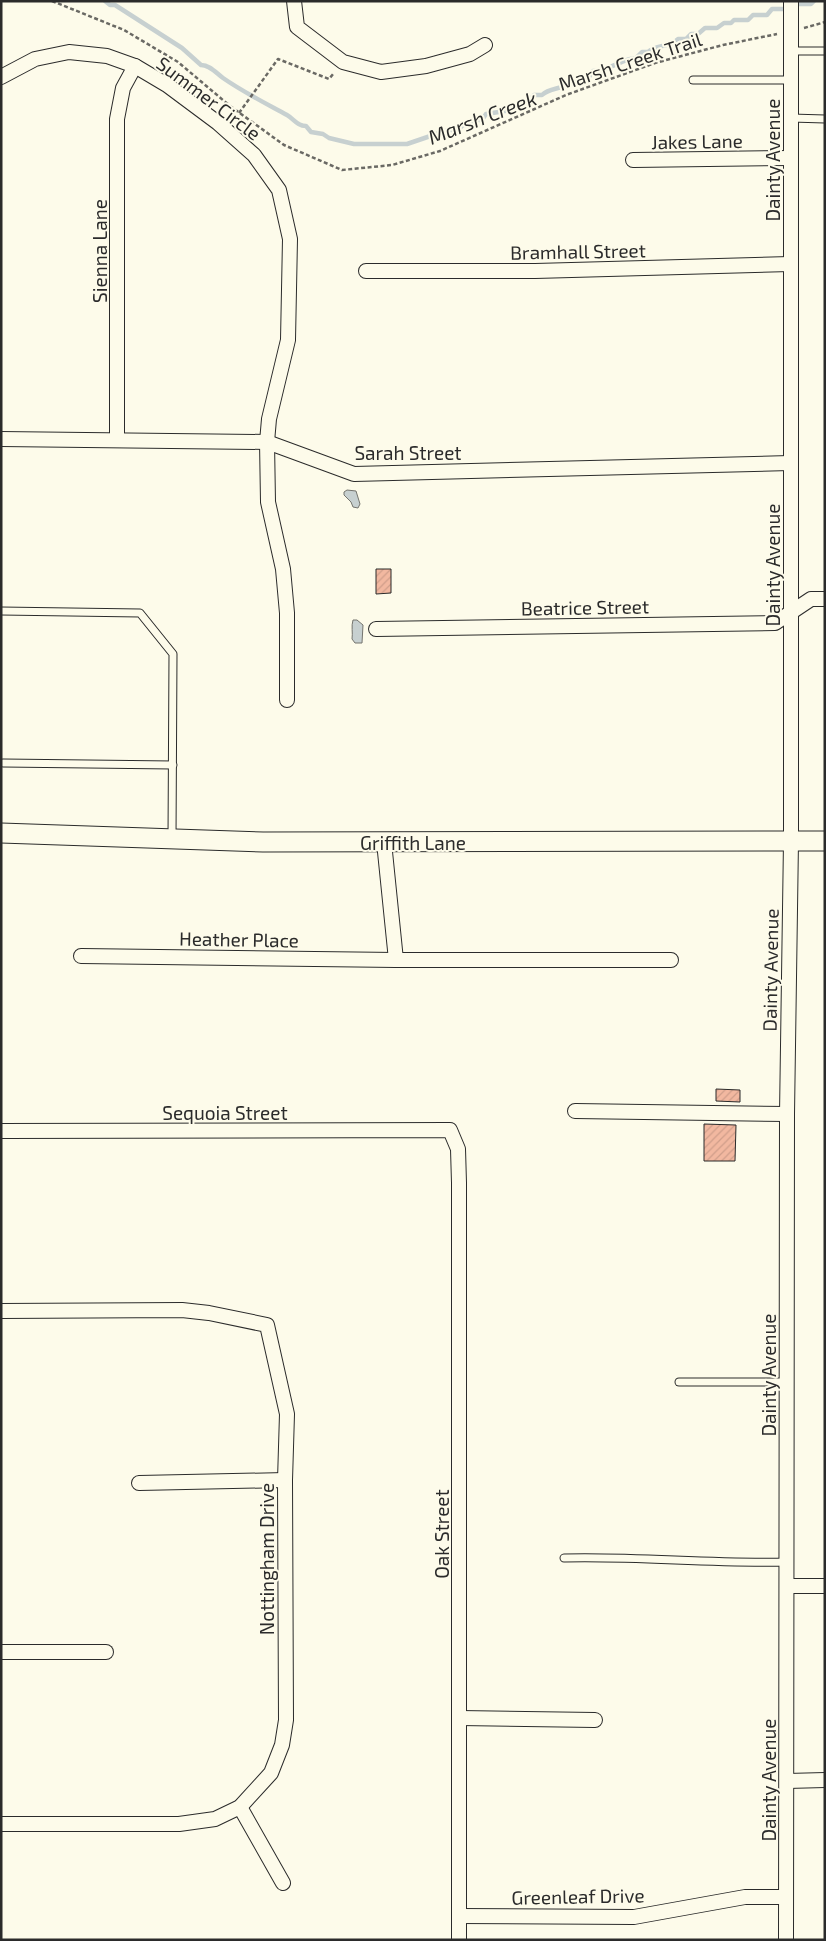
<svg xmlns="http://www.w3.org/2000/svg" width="826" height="1941" font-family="'Exo 2',sans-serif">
<defs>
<pattern id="building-hatch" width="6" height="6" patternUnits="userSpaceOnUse" patternTransform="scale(1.25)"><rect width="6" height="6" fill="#f2b8a0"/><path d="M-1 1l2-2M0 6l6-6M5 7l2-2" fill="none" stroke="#d09e8a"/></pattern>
</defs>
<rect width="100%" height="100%" fill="#fdfbea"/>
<g fill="#c7d0d0" stroke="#74746e">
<polygon points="347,490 356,491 360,504 358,508 353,507 351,502 344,495 344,492"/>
<path d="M353 620H357L363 625 362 643H355L352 639C353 633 351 626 353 620Z"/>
</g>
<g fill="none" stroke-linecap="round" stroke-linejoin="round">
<path stroke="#c7d0d0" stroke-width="4.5" d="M105 1 110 5H115L182 48 201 65C210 65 216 73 223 78 243 92 265 103 287 115 294 119 297 126 306 126L311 132 323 134 329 138 354 144H407L448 130H458L463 125H471L476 120H482L486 114 505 111 510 106H519L524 101H529L534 95H542C550 87 562 90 571 82H579L584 77H589L593 71C610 71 623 58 636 58L642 52H648C657 44 669 48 678 39H686L691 34H698L705 28H717L724 23H731L734 20H748L753 15H767L772 9H786L791 4H811L814 1"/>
</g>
<g fill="url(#building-hatch)" stroke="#2b2b2b">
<polygon points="376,569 391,569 391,593 376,594"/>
<polygon points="716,1089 740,1090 740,1102 716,1101"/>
<polygon points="704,1124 736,1125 735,1161 704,1161"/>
</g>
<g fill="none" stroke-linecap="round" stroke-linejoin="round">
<g stroke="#2b2b2b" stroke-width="9">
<g id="lane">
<polyline points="791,51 825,51"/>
<polyline points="693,80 791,80"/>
<polyline points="791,118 825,119"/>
<polyline points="1,611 140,613 173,654 172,839"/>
<polyline points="3,763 173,765"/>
<polyline points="679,1382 787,1382"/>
<path d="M564 1558C638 1556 712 1564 787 1562"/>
</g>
</g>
<g stroke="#2b2b2b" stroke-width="16">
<g id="street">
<polyline points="294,1 297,27 343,62 381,72 426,66 470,54 485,45"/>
<polyline points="1,77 35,59 69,52 107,56 135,66 167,85 218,123 254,155 279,190 290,239 288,340 269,419 267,442 268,502 283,569 287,613 287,700"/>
<polyline points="633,160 791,158"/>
<polyline points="366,271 535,271 790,264"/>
<polyline points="1,439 267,442 354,474 790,463"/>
<polyline points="117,440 117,119 123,88 135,66"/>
<polyline points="376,629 775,623 811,599 825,599"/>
<polyline points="384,842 396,960"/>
<polyline points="81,956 396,960 671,960"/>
<polyline points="575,1111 787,1114"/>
<polyline points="1,1131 450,1130 458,1149 459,1183 459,1940"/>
<polyline points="1,1311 182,1310 209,1313 267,1325 287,1414 285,1480 286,1720 282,1745 271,1773 240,1807 215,1819 179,1824 1,1824"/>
<polyline points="139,1483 285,1480"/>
<polyline points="787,1586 825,1586"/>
<polyline points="1,1652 106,1652"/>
<polyline points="460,1718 595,1720"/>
<polyline points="787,1781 825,1780"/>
<polyline points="240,1807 283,1883"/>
<polyline points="459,1916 634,1917 745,1897 786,1897"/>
<polyline points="786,1940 787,1114 791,841 791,1"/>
</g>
</g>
<g stroke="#2b2b2b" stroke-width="21">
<polyline id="secondary" points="1,833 263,842 825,841"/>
</g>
<g stroke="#6a6964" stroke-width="2.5" stroke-dasharray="4 2.5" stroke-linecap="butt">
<polyline points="52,1 124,30 178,62 230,106 284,145 342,170 392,165 440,151 566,95 655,63 723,45 777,34"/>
<polyline points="804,28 825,22"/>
<polyline points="239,113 278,59 329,79 334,73"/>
</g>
<use href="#lane" stroke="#fdfbea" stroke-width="7"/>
<use href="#street" stroke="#fdfbea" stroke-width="14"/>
<use href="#secondary" stroke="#fdfbea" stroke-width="19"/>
</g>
<g text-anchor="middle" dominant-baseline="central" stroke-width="4" stroke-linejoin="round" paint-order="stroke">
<g font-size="19" fill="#2b2b2b" stroke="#fdfbea">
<text transform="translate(630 61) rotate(-18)">Marsh Creek Trail</text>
<text transform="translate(209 98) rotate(37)">Summer Circle</text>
<text transform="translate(697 141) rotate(-1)">Jakes Lane</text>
<text transform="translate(772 160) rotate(-90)">Dainty Avenue</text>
<text transform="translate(99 251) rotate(-90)">Sienna Lane</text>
<text transform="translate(578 251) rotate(-1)">Bramhall Street</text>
<text x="408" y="452">Sarah Street</text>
<text transform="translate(772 565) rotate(-90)">Dainty Avenue</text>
<text transform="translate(585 607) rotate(-1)">Beatrice Street</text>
<text x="413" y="842">Griffith Lane</text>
<text transform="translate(239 939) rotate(1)">Heather Place</text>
<text transform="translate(770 970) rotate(-89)">Dainty Avenue</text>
<text x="225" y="1112">Sequoia Street</text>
<text transform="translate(768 1375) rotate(-90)">Dainty Avenue</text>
<text transform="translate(441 1534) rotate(-90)">Oak Street</text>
<text transform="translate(266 1559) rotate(-90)">Nottingham Drive</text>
<text transform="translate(768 1780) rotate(-90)">Dainty Avenue</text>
<text transform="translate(578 1896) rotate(-1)">Greenleaf Drive</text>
</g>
<g font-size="20" font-style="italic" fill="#2b2b2b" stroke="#fdfbea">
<text transform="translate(482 117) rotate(-21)">Marsh Creek</text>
</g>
</g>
<rect width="826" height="1941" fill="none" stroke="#2b2b2b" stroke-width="5"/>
</svg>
